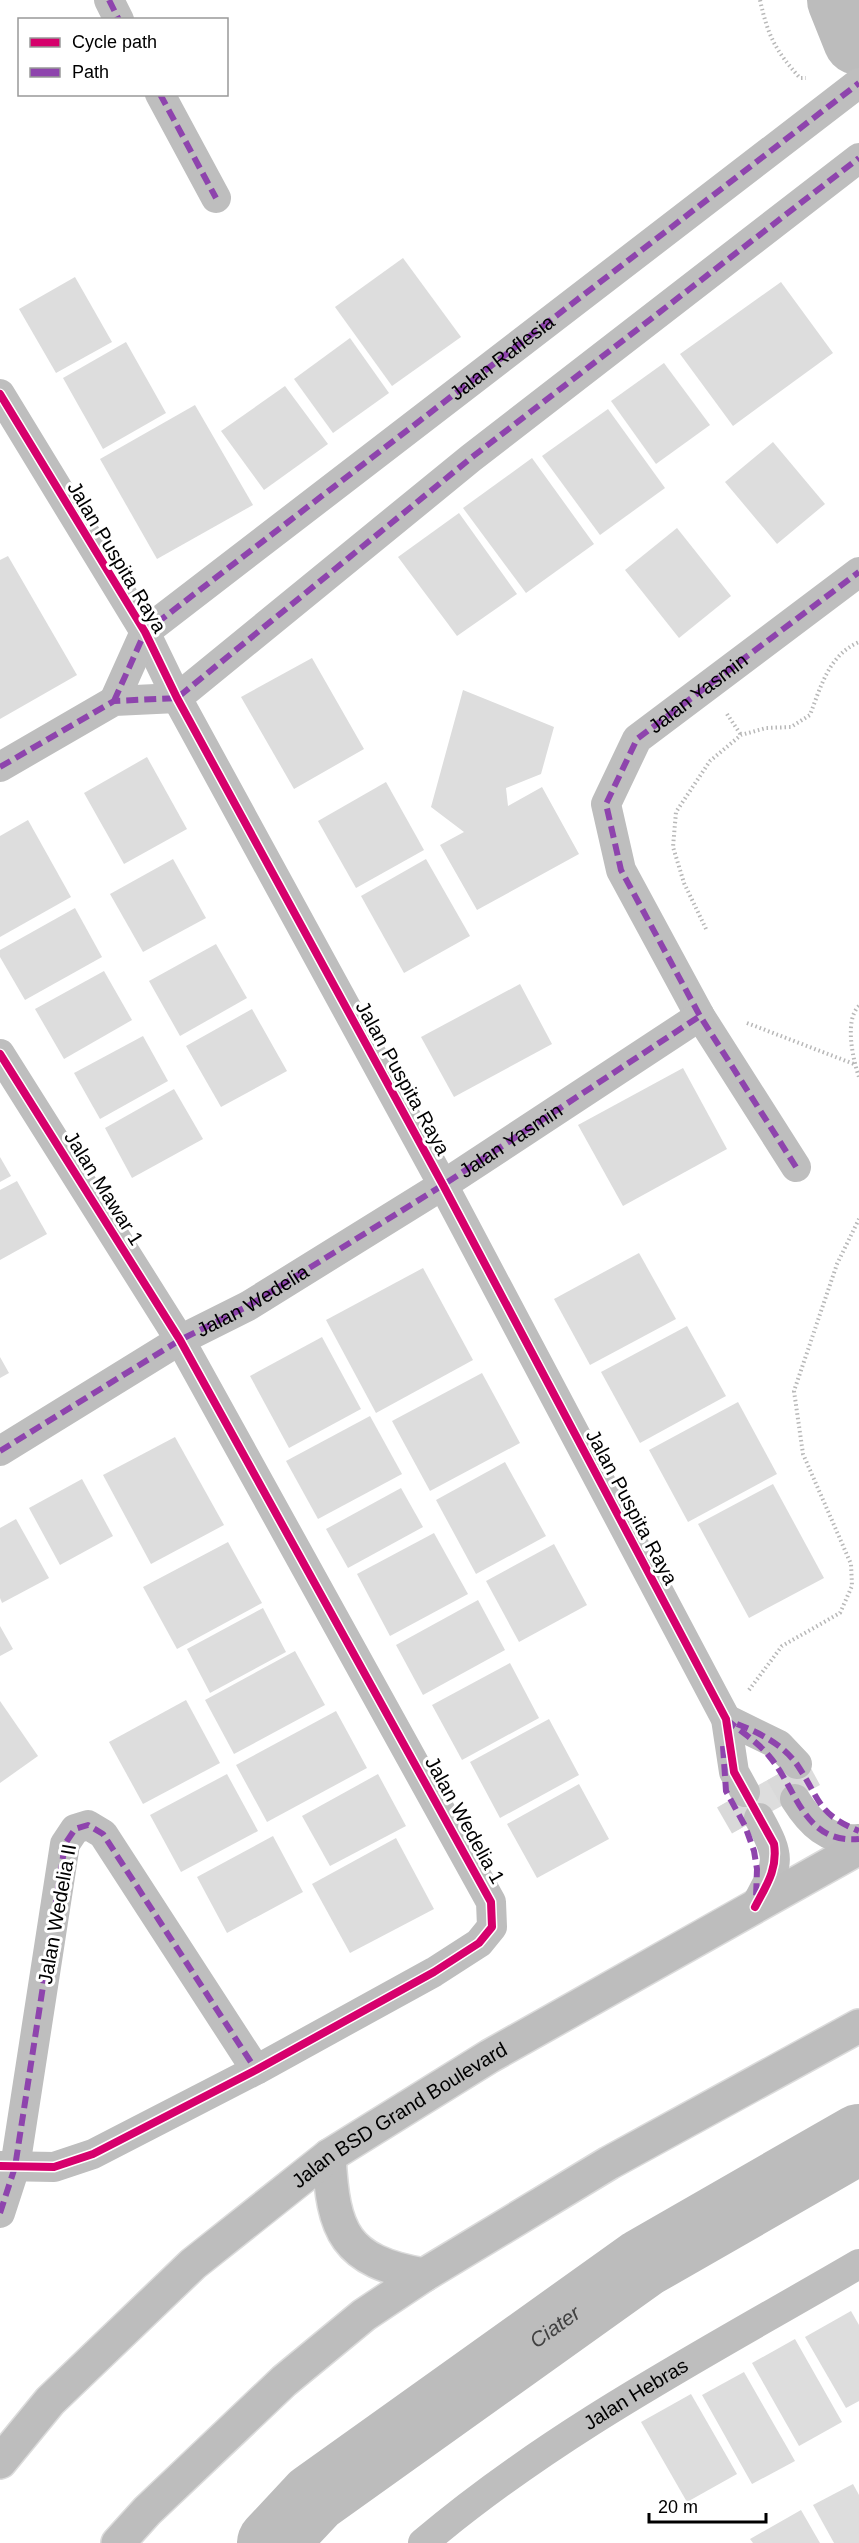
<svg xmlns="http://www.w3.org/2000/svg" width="859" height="2543" font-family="Arial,sans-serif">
<rect width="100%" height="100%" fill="#fff"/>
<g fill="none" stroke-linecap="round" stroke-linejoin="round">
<g stroke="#bcbcbc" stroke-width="70">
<polyline points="842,0 858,40"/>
<path id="s1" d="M272 2543 314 2498 643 2263 859 2139"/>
</g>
</g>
<g fill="#ddd">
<polygon points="403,258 461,337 392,386 335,307"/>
<polygon points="75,277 112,342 56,373 19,309"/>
<polygon points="781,282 833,353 733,426 680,354"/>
<polygon points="350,338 389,393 333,433 294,379"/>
<polygon points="126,342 166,413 103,449 63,378"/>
<polygon points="664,363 710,425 656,464 611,401"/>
<polygon points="285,386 328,444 264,490 221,431"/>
<polygon points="195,405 253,505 157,559 100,459"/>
<polygon points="608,409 665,488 600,535 542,456"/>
<polygon points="773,442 825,504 777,544 725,482"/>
<polygon points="532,458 594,544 526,593 463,508"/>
<polygon points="459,513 517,594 457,636 398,557"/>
<polygon points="677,528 731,596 679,638 625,570"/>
<polygon points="8,556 77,675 0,719 0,560"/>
<polygon points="312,658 364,749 294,789 241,697"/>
<polygon points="463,690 554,727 541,774 506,788 508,806 542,787 579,854 477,910 440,845 464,832 431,807"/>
<polygon points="147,757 187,829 124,864 84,793"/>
<polygon points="386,782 424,850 356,888 318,821"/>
<polygon points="28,820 71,897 0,937 0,836"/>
<polygon points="173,859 206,918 143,952 110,894"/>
<polygon points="426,859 470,936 404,973 361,896"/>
<polygon points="75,908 102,957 25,1000 0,957 0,950"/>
<polygon points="216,944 247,998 180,1036 149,981"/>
<polygon points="104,971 132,1020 64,1059 35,1009"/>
<polygon points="520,984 552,1044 454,1097 421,1037"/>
<polygon points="252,1009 287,1071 221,1107 186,1046"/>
<polygon points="143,1036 168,1081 100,1119 74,1073"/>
<polygon points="683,1068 727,1149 623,1206 578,1125"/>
<polygon points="174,1089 203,1139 132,1178 105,1128"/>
<polygon points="0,1157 11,1176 0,1182"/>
<polygon points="17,1181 47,1234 0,1260 0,1190"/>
<polygon points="639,1253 676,1319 590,1365 554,1299"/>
<polygon points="423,1268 473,1360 376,1413 326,1320"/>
<polygon points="687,1326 726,1396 640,1443 601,1372"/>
<polygon points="322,1337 361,1409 289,1448 250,1376"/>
<polygon points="0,1357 9,1373 0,1378"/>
<polygon points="482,1373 520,1443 430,1491 392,1421"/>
<polygon points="738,1402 777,1474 688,1522 649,1450"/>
<polygon points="370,1416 402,1474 318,1519 286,1461"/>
<polygon points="175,1437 224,1525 151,1564 103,1475"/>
<polygon points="505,1462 546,1536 476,1574 436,1500"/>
<polygon points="82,1479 113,1536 60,1565 29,1508"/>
<polygon points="773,1484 824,1578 749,1618 698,1524"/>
<polygon points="401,1488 423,1527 348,1568 326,1529"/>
<polygon points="16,1519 49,1578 2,1603 0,1598 0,1528"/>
<polygon points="434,1533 468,1594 390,1636 357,1574"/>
<polygon points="228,1542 262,1603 177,1649 143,1587"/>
<polygon points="554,1544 587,1605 519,1642 486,1581"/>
<polygon points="478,1600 505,1650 423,1695 396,1645"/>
<polygon points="263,1608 286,1652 210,1693 187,1649"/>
<polygon points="0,1626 13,1649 0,1656"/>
<polygon points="295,1651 325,1705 234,1754 205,1700"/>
<polygon points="510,1663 539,1718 462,1760 432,1705"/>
<polygon points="186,1700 220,1763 143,1804 109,1742"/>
<polygon points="0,1701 38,1756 0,1783"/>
<polygon points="336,1711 367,1768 267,1822 236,1765"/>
<polygon points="549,1719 579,1775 500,1818 470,1762"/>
<polygon points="806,1759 820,1785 734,1832 720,1806"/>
<polygon points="227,1774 258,1831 181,1872 150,1815"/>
<polygon points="378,1774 406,1826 330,1866 302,1816"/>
<polygon points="579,1784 609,1839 537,1878 507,1824"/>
<polygon points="273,1836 303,1892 227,1933 197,1877"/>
<polygon points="396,1838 434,1909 350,1953 312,1884"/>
<polygon points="851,2311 859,2325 859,2401 846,2408 805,2337"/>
<polygon points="795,2339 842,2422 799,2446 752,2363"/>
<polygon points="744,2372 795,2461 752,2484 702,2395"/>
<polygon points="691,2394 737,2474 687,2502 641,2422"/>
<polygon points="853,2484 859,2495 859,2543 834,2543 813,2505"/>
<polygon points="801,2510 820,2543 753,2543 750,2539"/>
</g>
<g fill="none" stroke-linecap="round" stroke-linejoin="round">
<g stroke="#d9d9d9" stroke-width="30" stroke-dasharray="30 15" stroke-linecap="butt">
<polyline points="780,1773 795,1799"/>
<polyline points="730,1800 745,1826"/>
</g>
<g stroke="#dbdbdb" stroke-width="36">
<g id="primary">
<path d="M329 2156C333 2232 344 2261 424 2275"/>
<path id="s5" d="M0 2462 50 2401 193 2264 329 2156 490 2056 859 1848"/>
<polyline points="118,2543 147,2511 284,2381 364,2315 424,2275 609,2163 859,2026"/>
</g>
</g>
<g stroke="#b8b8b8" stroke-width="4" stroke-dasharray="1.5 3" stroke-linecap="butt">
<path d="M760 0C768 36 775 50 800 78H806"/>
<polyline points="727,714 741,735"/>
<path d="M706 929 684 883 673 847 676 812 710 761 741 735 766 728 791 727 810 715C821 686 829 655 859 642"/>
<path d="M859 1006C844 1020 853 1060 859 1077"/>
<polyline points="747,1023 854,1064"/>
<polyline points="749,1690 782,1646 840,1613 852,1586 851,1564 803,1454 794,1391 837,1264 859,1219"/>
</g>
<g stroke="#bebebe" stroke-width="30">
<polyline points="109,0 119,20"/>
<polyline points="160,94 216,198"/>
<polyline points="0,394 145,632 177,698 443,1185 726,1719 734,1772 745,1792"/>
<polyline points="114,701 145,632 859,83"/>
<polyline points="0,767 114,701 177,698 471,458 859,158"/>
<polyline points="0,1054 180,1340 491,1902 492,1927 479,1943 434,1972 256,2070 93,2154 54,2167 0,2166"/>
<path id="s2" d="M796 1167 700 1016 621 870 606 804 637 739 859 572"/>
<path id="s3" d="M0 1451 180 1340 248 1306 443 1185 700 1016"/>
<polyline points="726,1719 779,1745 797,1764"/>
<path d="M795 1799C810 1823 828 1842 859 1839"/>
<path d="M755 1907C777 1864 784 1863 759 1818"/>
<polyline points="0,2213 15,2167 65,1844 75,1829 88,1825 103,1834 256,2070"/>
<path id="s4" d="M423 2543C555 2431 710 2351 859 2264"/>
</g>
<use href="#primary" stroke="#bdbdbd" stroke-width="33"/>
<g stroke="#8e44ad" stroke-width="6" stroke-dasharray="12 6" stroke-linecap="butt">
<polyline points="109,0 119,20"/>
<polyline points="160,94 216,198"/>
<path id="s6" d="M114 701 145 632 859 83"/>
<polyline points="0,767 114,701 177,698 471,458 859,158"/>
<polyline points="796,1167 700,1016 621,870 606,804 637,739 859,572"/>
<polyline points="0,1451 180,1340 248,1306 443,1185 700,1016"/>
<path d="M726 1719C740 1731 758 1742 769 1756 797 1788 803 1844 859 1839"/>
<path d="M737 1724C760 1733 784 1745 798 1766 820 1799 817 1814 859 1831"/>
<polyline points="723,1746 726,1791 745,1826 754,1851 757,1869 756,1898"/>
<polyline points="0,2213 15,2167 65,1844 75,1829 88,1825 103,1834 256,2070"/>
</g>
<g stroke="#fff" stroke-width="11">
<g id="cycleway">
<path d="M0 394 145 632 177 698 443 1185 726 1719 734 1772 774 1844C778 1869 766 1886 755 1907"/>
<polyline points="0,1054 180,1340 491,1902 492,1927 479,1943 434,1972 256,2070 93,2154 54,2167 0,2166"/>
</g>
</g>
<use href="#cycleway" stroke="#d6006c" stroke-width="8"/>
</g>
<g text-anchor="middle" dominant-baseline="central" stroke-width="6" stroke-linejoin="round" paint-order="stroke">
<g font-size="20" fill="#000" stroke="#fff">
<text stroke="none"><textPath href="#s6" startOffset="526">Jalan Raflesia</textPath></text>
<text transform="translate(117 557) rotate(59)">Jalan Puspita Raya</text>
<text stroke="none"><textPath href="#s2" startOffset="561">Jalan Yasmin</textPath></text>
<text transform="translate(403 1078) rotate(61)">Jalan Puspita Raya</text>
<text stroke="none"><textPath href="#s3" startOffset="598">Jalan Yasmin</textPath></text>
<text transform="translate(104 1188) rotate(58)">Jalan Mawar 1</text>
<text stroke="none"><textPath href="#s3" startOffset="294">Jalan Wedelia</textPath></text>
<text transform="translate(632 1507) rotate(62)">Jalan Puspita Raya</text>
<text transform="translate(465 1820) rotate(61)">Jalan Wedelia 1</text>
<text transform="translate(57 1914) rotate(-80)">Jalan Wedelia II</text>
<text stroke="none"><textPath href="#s5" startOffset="532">Jalan BSD Grand Boulevard</textPath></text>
<text stroke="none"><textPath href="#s4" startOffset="260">Jalan Hebras</textPath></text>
</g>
<g font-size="21" font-style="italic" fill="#414141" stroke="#fff">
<text stroke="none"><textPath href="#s1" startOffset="357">Ciater</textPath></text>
</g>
</g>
<rect x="18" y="18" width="210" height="78" fill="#ffffff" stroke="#999999" stroke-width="1.5"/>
<rect x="30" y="38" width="30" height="9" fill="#d6006c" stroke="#999999" stroke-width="1.5"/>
<text x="72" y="48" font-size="18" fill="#000000">Cycle path</text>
<rect x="30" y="68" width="30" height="9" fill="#8e44ad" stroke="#999999" stroke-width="1.5"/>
<text x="72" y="78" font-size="18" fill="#000000">Path</text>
<path d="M649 2513v9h117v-9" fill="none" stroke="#000000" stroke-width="3"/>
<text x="658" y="2513" font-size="18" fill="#000000" stroke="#ffffff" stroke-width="4.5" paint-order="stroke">20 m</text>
</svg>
